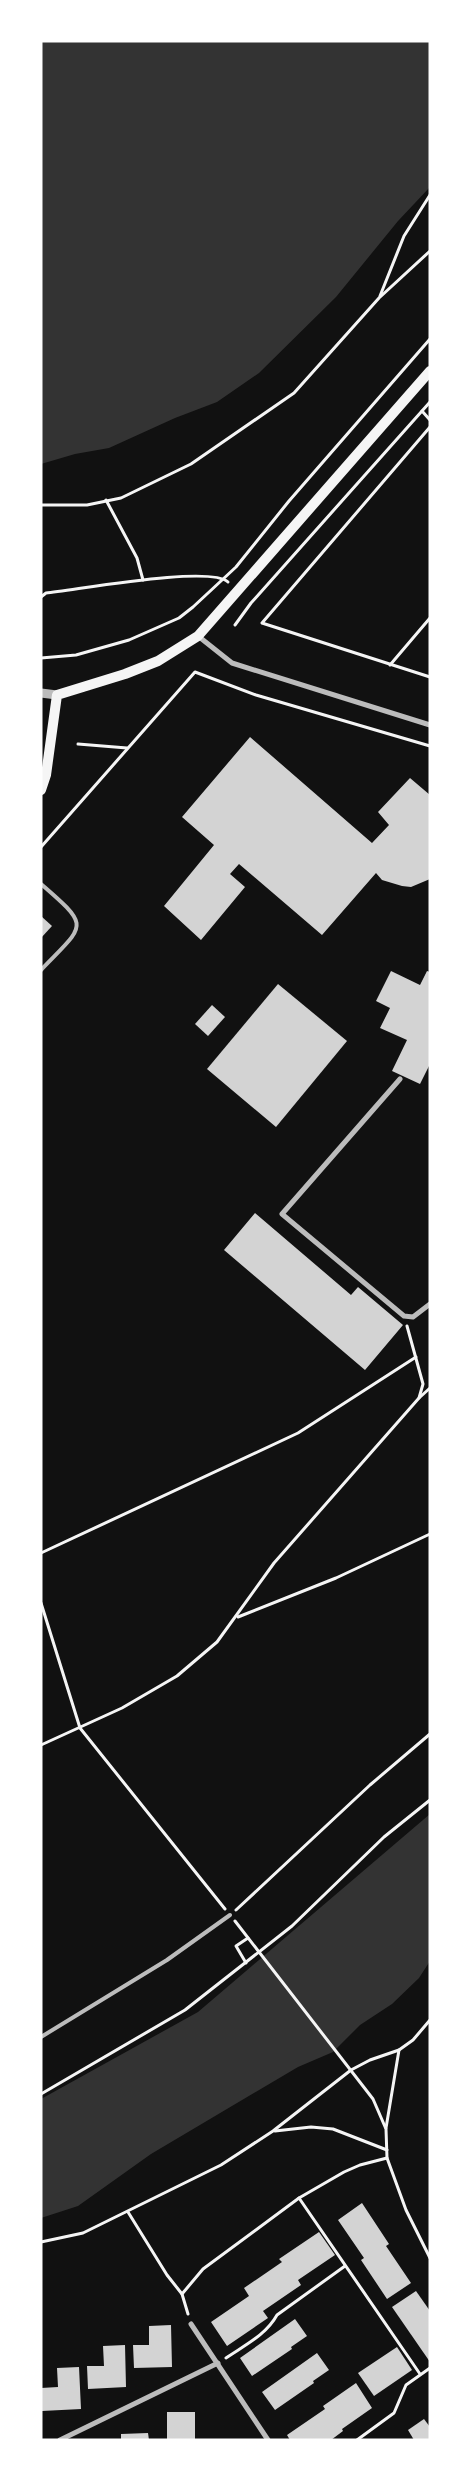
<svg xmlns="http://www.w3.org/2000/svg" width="471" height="2481" font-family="Helvetica,sans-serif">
<rect width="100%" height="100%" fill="#111"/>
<g fill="#333">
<polygon points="41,41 430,41 430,187 398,221 336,297 259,373 217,402 175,418 109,448 75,454 41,464"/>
<polygon points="430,1814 430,1961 419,1978 392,2004 360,2025 333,2052 298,2067 151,2154 78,2206 41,2218 41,2099 198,2012"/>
</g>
<g fill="#d3d3d3">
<polygon points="250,737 372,843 389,825 378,812 410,778 430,795 430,879 411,887 402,886 382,880 376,873 322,935 239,864 230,874 245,887 201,940 164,906 214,845 182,817"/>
<polygon points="41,916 52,926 41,938"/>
<polygon points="391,971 420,985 427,971 430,972 430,1064 420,1084 392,1071 407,1040 380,1028 390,1008 376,1001"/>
<polygon points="278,984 347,1041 276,1127 207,1069"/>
<polygon points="212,1005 225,1017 208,1036 195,1024"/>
<polygon points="255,1213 351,1295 358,1287 403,1325 365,1370 224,1250"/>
<polygon points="362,2203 389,2244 386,2246 411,2283 387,2299 361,2260 364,2258 338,2220"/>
<polygon points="319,2232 335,2255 298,2280 301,2285 263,2311 268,2318 227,2346 211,2322 249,2296 244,2288 282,2262 279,2259"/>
<polygon points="416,2291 430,2311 430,2362 392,2307"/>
<polygon points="295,2319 307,2336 291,2347 292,2349 252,2376 240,2358"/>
<polygon points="171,2325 172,2367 134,2368 133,2345 149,2345 149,2326"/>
<polygon points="125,2345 126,2387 88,2389 87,2366 104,2366 103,2346"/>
<polygon points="397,2347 412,2370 374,2396 358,2373"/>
<polygon points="317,2353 329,2370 313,2381 314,2383 275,2410 262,2392"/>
<polygon points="79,2367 81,2409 42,2411 41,2388 58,2387 57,2368"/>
<polygon points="356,2383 372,2408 342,2429 343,2431 331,2440 290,2440 287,2435 325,2409 323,2406"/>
<rect x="167" y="2412" width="28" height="28"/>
<polygon points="424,2419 430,2427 430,2440 414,2440 408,2430"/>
<polygon points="148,2433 149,2440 121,2440 121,2434"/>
</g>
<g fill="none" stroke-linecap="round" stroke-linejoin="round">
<g stroke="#f5f5f5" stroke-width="3">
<polyline points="380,296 404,236 430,195"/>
<polyline points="422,411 430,420"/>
<polyline points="430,427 262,623 430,677"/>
<polyline points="106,500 137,558 143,580"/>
<polyline points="41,505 87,505 121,498 191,464 294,393 379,298 430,251"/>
<path d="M41 597 46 593C77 590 210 565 228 582"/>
<polyline points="235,625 251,603 430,402"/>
<polyline points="41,658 76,655 129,640 179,618 193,607 236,567 289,501 430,339"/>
<polyline points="390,665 430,618"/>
<polyline points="78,744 127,748"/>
<polyline points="41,847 195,672 256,695 430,746"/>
<polyline points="419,1398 430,1388"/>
<polyline points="41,1553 298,1433 416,1357"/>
<polyline points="41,1603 80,1728 225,1909"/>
<polyline points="238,1617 336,1578 430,1534"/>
<polyline points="41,1745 122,1708 177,1676 217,1642 274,1563 419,1398 423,1384 407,1326"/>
<polyline points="236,1910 370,1785 430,1734"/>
<polyline points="235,1921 373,2099 386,2129 387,2158 406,2210 430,2258"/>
<polyline points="246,1963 236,1946 248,1938"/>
<polyline points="41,2094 185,2010 292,1926 384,1837 430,1800"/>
<polyline points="386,2128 399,2050"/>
<polyline points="275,2131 311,2127 333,2129 387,2150"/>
<polyline points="299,2198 420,2374"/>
<polyline points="128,2212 167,2275 182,2294 188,2314"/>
<polyline points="41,2242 83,2233 221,2165 273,2131 351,2070 370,2060 399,2050 413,2040 430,2020"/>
<polyline points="182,2294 203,2269 299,2198 344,2172 360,2165 387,2158"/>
<path d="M226 2358C245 2345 266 2335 277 2315L345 2266"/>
<polyline points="357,2440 394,2413 406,2385 430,2368"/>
</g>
<g stroke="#bcbcbc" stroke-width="4">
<path d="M41 884C92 928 85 924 41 970"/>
<polyline points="41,2037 167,1960 230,1915"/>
</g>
<g stroke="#bcbcbc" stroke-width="5">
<polyline points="198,636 232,663 430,725"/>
<polyline points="400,1079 282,1214 404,1316 413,1317 430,1304"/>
<polyline points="191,2324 268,2440"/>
<polyline points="60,2440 218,2363"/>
</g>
<polyline stroke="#bcbcbc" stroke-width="9" points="41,693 57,695"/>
<polyline stroke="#f5f5f5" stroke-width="10" points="41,790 46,775 57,695 125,674 158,661 198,636 430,371"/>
</g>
<rect width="471" height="2481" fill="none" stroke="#ffffff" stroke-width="85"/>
</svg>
